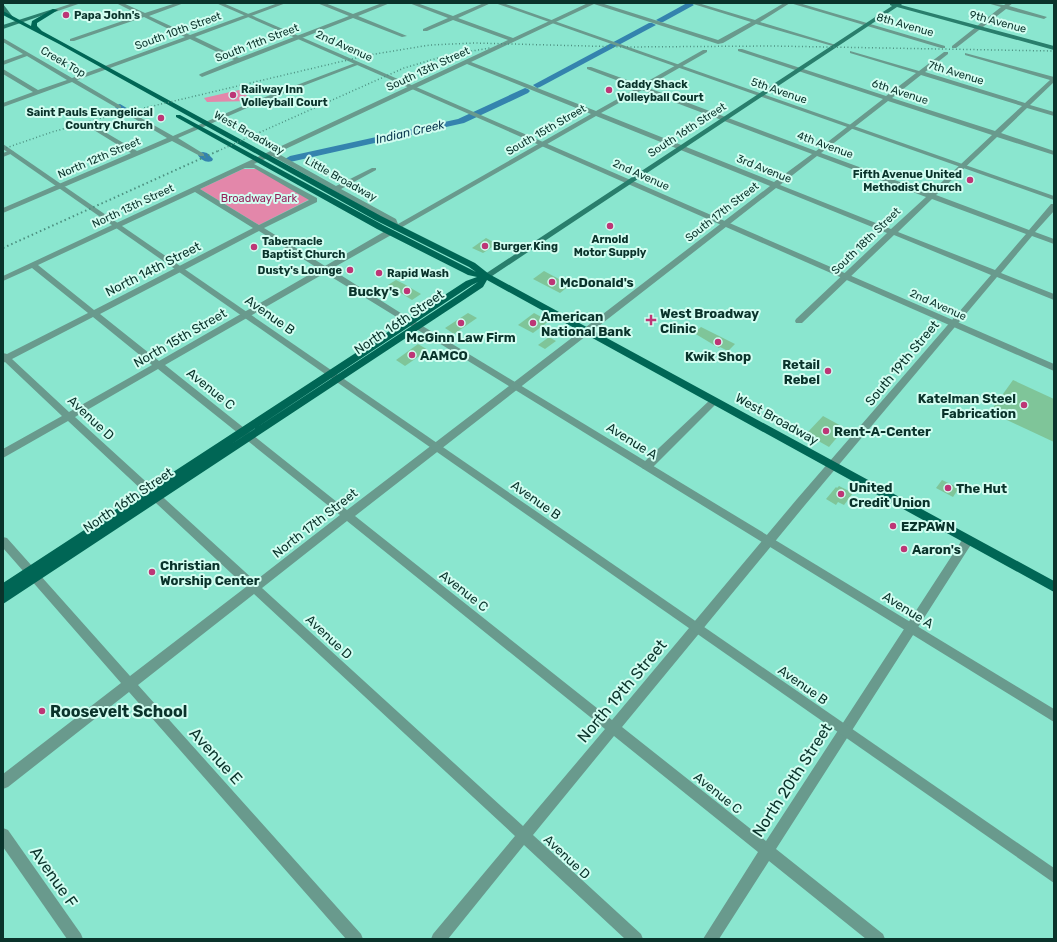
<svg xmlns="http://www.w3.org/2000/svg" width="1057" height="942" font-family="Rubik,sans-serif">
<rect width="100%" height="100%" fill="#8ae6cf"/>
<g fill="#e387aa">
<polygon points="239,90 243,91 251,101 207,102 204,98"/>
<polygon points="243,169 257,169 310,199 259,225 200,189"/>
</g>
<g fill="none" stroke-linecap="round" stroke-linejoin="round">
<g fill="#3483ae" fill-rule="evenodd">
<polygon points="687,3 691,3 694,5 663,22 660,22 656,20"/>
<polygon points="649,23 652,23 656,25 540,87 537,88 533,85"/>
<polygon points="525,88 528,89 530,91 528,93 464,123 290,162 285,159 290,156 458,119"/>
<path d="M120 104 135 113 137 115 135 117C128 119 120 112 115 107L117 105Z"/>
<path d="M203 152 207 153 213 159 212 161C206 163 201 160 198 155L199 153Z"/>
</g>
</g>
<g fill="#7fc599">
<polygon points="486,238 497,244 483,253 472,248"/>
<polygon points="544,271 570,285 560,293 533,279"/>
<polygon points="396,280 404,284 421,294 412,300 388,285"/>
<polygon points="468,313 477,318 454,334 445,328"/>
<polygon points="534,313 549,321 533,333 518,325"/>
<polygon points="701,327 735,344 728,351 720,347 719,348 694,333"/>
<polygon points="549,337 556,341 545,349 538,345"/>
<polygon points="418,344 428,350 405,366 396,360"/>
<polygon points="1013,380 1054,399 1054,442 990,412"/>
<polygon points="823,416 845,428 829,447 806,434"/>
<polygon points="942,480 959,488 953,497 936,488"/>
<polygon points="839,486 853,493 844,505 838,502 836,505 826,499 836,487 837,488"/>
</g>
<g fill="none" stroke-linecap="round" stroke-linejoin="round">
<g fill="#699a8d" fill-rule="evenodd">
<polygon points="116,3 123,3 145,13 176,3 184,3 149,16 190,35 278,3 286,3 195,37 239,58 349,16 317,3 325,3 353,14 382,3 390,3 358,16 407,36 402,37 353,18 202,77 199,75 200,74 234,60 190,39 77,80 121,106 121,108 117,108 72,82 3,107 3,103 33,92 3,74 3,69 38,90 67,80 27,56 3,65 3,61 23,54 3,42 3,38 72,78 185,37 144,17 74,41 70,41 70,39 140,15"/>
<path d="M409 3H417L453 16 484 3H491L458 18 513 38 588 3H601L718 40 751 22 690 3H698L755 20 784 3H799L945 46V48H941L790 3 760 22 836 45V47L756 24 723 43 718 44 594 4 471 62 596 111 637 88 587 69V67H591L641 85 703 50H707V52L646 87 816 151 883 99 738 51V49H742L886 96 916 73 850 53V51L919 71 944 52H948V54L925 72 1025 103 1050 80 965 55V53L1054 77V82L1030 105 1054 112V116L1027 108 1001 133 1054 151V155L997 137 936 195 1029 230 1051 204H1054V211L1035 232 1054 239V244L1032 236 1001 273 1054 294V300L997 277 805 505 622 727 766 841 964 537 968 536 972 537 973 540 972 543 776 849 883 934 885 939H866L769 861 719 939H703L758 852 614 736 533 835 641 934 643 939H625L524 845 448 939H431L433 934 515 836 254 594 138 685 361 934 363 939H346L129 692 8 787 3 789V774L121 683 3 548V537L7 538 130 676 246 587 68 421 3 458V449L62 416 5 362 3 363V353L7 354 88 313 32 268 3 281V276L508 40 453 20 427 31H423V29L448 18ZM467 64 591 114 398 224 396 219 341 189 376 170V168H372L336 186 277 153ZM921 75 1022 106 995 131 892 98ZM642 90 812 154 774 182 601 113ZM888 101 992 135 930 193 821 153ZM596 116 770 186 347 510 165 365 325 273 408 324H414L415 322 331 269 393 234V230H387L325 266 264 228 317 202V198L254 164 272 156 390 222 394 230H397ZM817 156 926 197 891 229 780 185ZM245 168H254L309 200 259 225 200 189ZM776 188 887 233 796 319 795 321 796 323H802L894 235 991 275 797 499 612 720 355 516ZM195 192 253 228 94 310 38 265ZM932 199 1026 234 995 270 898 232ZM259 231 319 269 159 361 100 314ZM93 317 152 365 69 412 12 359ZM158 369 340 515 255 581 75 417ZM347 521 605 729 523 826 262 588Z"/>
<polygon points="987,3 1004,5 1007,3 1013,3 1009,6 1047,17 1044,19 1006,9 956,48 952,48 952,46 1001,7"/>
<polygon points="355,63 360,64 256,104 178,138 204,154 204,156 200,156 172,141 3,213 3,208 131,153 89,127 89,125 93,125 137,151 167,138 130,116 130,114 134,114 173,136 252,102"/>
<polygon points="11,150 14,152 13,153 3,157 3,153"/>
<polygon points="714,398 717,399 719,401 651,469 643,469 642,466 643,463 711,399"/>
<polygon points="3,828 8,830 81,934 83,939 67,939 3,847"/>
</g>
<g fill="#699a8d" fill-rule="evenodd">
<polygon points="73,3 81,3 55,12 52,10"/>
<polygon points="216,3 223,3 1054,364 1054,371"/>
<polygon points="495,3 503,3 1054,196 1054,200"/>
<polygon points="3,144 1054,868 1054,883 3,149"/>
<polygon points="411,319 1054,709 1054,722 408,324 407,322"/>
</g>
<g fill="#297e6c" fill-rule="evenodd">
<polygon points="890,3 903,3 901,5 1054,46 1054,50 897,7 489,278 486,278 482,276 892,6 890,5"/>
<polygon points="3,4 13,17 12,18 7,17 3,10"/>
<polygon points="53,9 58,10 3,29 3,25"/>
</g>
<path fill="#065" fill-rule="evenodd" d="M53 9 58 10 37 23V26L42 31 381 216 475 263 489 274 1054 581V592L487 280 483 287 465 299 3 604V583L466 281 477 277 468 275 377 229 176 117V115H180L383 225 476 272 469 267 375 220 59 44 3 15V11L31 26 32 21ZM478 282 459 295 230 445 472 285Z"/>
<g stroke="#4c9080" stroke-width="1.5" stroke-dasharray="1 2.5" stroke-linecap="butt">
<polyline points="3,149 52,132 102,118 369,55 430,45 474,43 625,47 772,46 1054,51"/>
<polyline points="218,151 404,68 448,55 490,48"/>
</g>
<polyline stroke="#4c9080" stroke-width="2" stroke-dasharray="1.5 3" stroke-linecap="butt" points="3,248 220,150"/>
</g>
<g fill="#bd3676" stroke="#d2fdf1" stroke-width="1.5">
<circle cx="66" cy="15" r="4"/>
<circle cx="609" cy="90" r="4"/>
<circle cx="233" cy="95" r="4"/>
<circle cx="161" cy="118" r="4"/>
<circle cx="970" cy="180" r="4"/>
<circle cx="610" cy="226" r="4"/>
<circle cx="485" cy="246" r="4"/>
<circle cx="254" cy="247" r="4"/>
<circle cx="350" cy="270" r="4"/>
<circle cx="379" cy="273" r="4"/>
<circle cx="552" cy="282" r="4"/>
<circle cx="407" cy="291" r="4"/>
<path d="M649 314h4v4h4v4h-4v4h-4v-4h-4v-4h4z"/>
<circle cx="461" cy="323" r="4"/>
<circle cx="533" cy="323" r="4"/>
<circle cx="718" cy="342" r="4"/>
<circle cx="412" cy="355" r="4"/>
<circle cx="828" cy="371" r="4"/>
<circle cx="1024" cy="405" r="4"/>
<circle cx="826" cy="431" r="4"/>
<circle cx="948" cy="488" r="4"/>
<circle cx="841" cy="494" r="4"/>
<circle cx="893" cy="526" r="4"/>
<circle cx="904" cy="549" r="4"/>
<circle cx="152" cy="572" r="4"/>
<circle cx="42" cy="711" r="4"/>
</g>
<g text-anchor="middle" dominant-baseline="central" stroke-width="4" stroke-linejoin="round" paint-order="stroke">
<g font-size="11" font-weight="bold" fill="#0a332b" stroke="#d2fdf1" text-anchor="start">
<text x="74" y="15">Papa John's</text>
<text x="617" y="84">Caddy Shack<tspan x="617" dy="13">Volleyball Court</tspan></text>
<text x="241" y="89">Railway Inn<tspan x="241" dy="13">Volleyball Court</tspan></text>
<text x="153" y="112" text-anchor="end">Saint Pauls Evangelical<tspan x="153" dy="13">Country Church</tspan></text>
<text x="962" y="174" text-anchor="end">Fifth Avenue United<tspan x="962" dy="13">Methodist Church</tspan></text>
<text x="610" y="239" text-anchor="middle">Arnold<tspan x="610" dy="13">Motor Supply</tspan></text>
<text x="262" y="241">Tabernacle<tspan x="262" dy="13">Baptist Church</tspan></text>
<text x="493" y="246">Burger King</text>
<text x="342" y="270" text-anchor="end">Dusty's Lounge</text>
<text x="387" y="273">Rapid Wash</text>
</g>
<g font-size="11" fill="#0a332b" stroke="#d2fdf1">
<text transform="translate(998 22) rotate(15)">9th Avenue</text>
<text transform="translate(905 25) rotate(16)">8th Avenue</text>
<text transform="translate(178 31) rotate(-20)">South 10th Street</text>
<text transform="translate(257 43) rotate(-21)">South 11th Street</text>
<text transform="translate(344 46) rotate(24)">2nd Avenue</text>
<text transform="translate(63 62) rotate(30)">Creek Top</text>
<text transform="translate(428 69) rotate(-25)">South 13th Street</text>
<text transform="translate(956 73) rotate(17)">7th Avenue</text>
<text transform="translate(779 91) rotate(19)">5th Avenue</text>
<text transform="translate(900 92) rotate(18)">6th Avenue</text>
<text transform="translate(546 130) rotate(-30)">South 15th Street</text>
<text transform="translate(687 130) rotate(-33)">South 16th Street</text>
<text transform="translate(249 133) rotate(29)">West Broadway</text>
<text transform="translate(825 145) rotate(20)">4th Avenue</text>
<text transform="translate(99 158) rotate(-23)">North 12th Street</text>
<text transform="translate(764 169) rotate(22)">3rd Avenue</text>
<text transform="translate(641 175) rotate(24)">2nd Avenue</text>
<text transform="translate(341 179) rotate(29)">Little Broadway</text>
<text transform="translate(133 206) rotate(-25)">North 13th Street</text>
<text transform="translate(722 212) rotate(-38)">South 17th Street</text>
<text transform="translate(866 241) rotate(-44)">South 18th Street</text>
<text transform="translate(938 305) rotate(24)">2nd Avenue</text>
</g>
<g font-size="11" fill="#932259" stroke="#d2fdf1">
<text x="259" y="198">Broadway Park</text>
</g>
<g font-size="12" font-style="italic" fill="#0c3950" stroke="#d2fdf1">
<text transform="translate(410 132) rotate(-13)">Indian Creek</text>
</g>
<g font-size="13" fill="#0a332b" stroke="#d2fdf1">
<text transform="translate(153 269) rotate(-27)">North 14th Street</text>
<text transform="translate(270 315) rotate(35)">Avenue B</text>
<text transform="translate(399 322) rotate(-34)">North 16th Street</text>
<text transform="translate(180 338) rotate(-30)">North 15th Street</text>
<text transform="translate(902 363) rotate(-50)">South 19th Street</text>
<text transform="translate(211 389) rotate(39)">Avenue C</text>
<text transform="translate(91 418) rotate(43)">Avenue D</text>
<text transform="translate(777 419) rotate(29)">West Broadway</text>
<text transform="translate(632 441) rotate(32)">Avenue A</text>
<text transform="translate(128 500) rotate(-34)">North 16th Street</text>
<text transform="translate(536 500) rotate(35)">Avenue B</text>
<text transform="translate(315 523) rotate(-38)">North 17th Street</text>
<text transform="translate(464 591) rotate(38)">Avenue C</text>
<text transform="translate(908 610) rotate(32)">Avenue A</text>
<text transform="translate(329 637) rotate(43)">Avenue D</text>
<text transform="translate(803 685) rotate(35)">Avenue B</text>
<text transform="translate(718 793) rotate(39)">Avenue C</text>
<text transform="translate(567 857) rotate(43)">Avenue D</text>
</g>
<g font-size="13" font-weight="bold" fill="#0a332b" stroke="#d2fdf1" text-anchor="start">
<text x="560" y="282">McDonald's</text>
<text x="399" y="291" text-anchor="end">Bucky's</text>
<text x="660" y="313">West Broadway<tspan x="660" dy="15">Clinic</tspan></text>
<text x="541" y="316">American<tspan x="541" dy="15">National Bank</tspan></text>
<text x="461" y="337" text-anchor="middle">McGinn Law Firm</text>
<text x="420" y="355">AAMCO</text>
<text x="718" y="356" text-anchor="middle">Kwik Shop</text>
<text x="820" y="364" text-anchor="end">Retail<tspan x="820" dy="15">Rebel</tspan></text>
<text x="1016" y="398" text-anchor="end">Katelman Steel<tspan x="1016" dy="15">Fabrication</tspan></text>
<text x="834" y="431">Rent-A-Center</text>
<text x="849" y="487">United<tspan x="849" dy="15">Credit Union</tspan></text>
<text x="956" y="488">The Hut</text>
<text x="901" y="526">EZPAWN</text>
<text x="912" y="549">Aaron's</text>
<text x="160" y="565">Christian<tspan x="160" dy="15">Worship Center</tspan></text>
</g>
<g font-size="16" fill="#0a332b" stroke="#d2fdf1">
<text transform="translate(622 691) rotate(-50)">North 19th Street</text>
<text transform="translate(216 756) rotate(48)">Avenue E</text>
<text transform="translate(792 780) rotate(-57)">North 20th Street</text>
<text transform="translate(54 877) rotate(55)">Avenue F</text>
</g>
<g font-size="16" font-weight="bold" fill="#0a332b" stroke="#d2fdf1" text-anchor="start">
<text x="50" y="711">Roosevelt School</text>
</g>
</g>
<rect width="1057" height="942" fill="none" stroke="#0a332b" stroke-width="8"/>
</svg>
